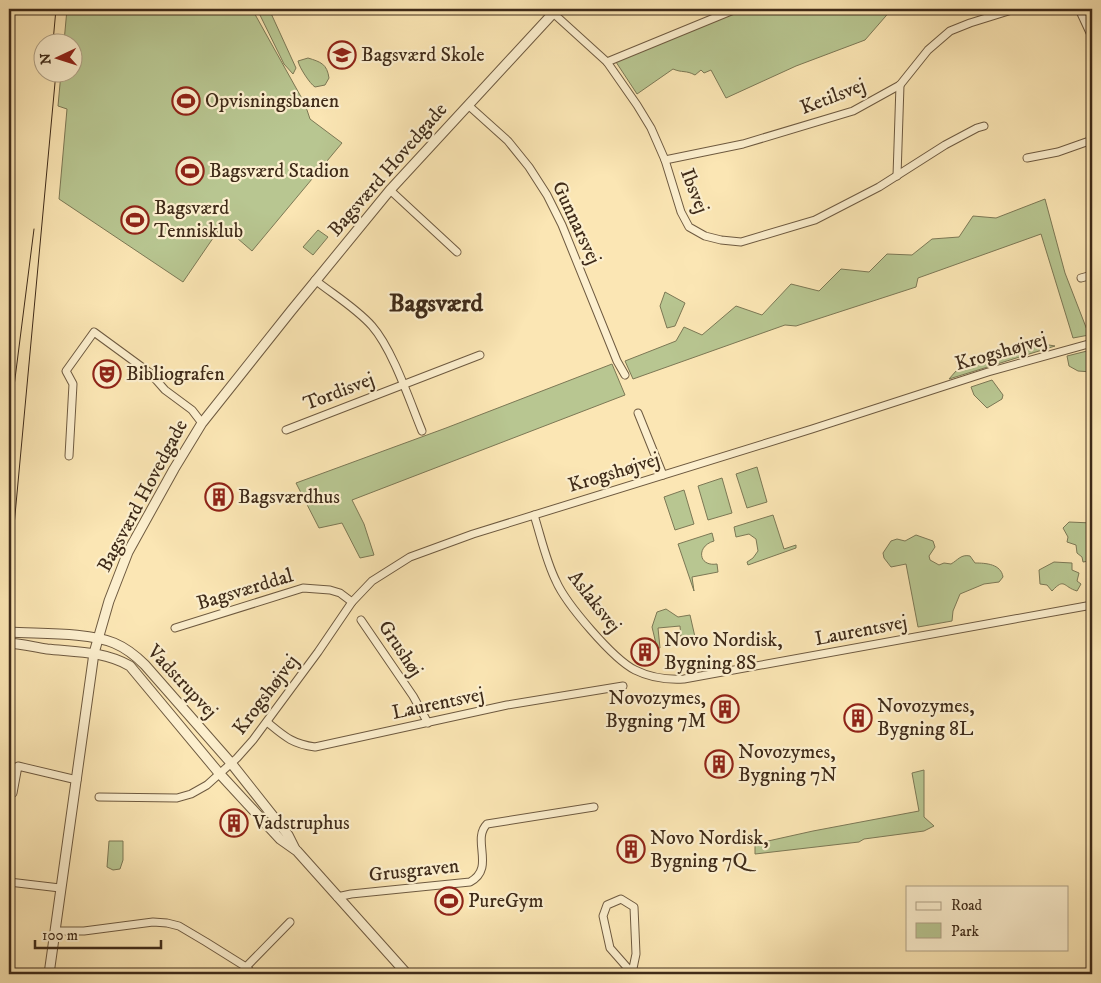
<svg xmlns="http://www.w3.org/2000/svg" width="1101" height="983" font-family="'IM FELL DW Pica',serif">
<rect width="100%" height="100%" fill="#fbe6b4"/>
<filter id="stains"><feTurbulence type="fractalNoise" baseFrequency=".004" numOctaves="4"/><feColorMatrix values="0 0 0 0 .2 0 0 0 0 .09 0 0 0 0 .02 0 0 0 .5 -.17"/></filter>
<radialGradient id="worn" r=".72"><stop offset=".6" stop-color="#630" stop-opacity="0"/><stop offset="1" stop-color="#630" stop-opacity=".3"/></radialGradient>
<g fill="#b8c691" stroke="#7c7855">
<polygon points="67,9 252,9 305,104 310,119 342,143 252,251 222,225 183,282 59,199 67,109 58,106 61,73 72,72 72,42 64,42"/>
<polygon points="257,9 269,9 296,68 293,74 284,64"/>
<path d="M740 9H892L865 40 796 66 726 98 711 70 704 73 701 70 695 75C686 70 682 73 673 69L637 94 616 62Z"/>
<path d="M308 58C321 62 327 64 329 78L325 85 315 87C310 84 299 67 298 61Z"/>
<polygon points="1045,199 1065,273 1089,335 1073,338 1041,234 918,278 916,287 796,326 785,325 633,379 625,361 676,341 684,327 702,335 736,306 762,315 791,284 819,291 841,269 869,272 887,254 912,255 932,239 959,237 973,216 996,218"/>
<polygon points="318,230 328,237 313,255 303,247"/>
<polygon points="665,292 685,303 675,326 667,328 660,306"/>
<polygon points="1022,343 1025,349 1043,344 1055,346 949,379 956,371 973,366 971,359"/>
<polygon points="1091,350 1092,372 1078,371 1069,366 1067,356"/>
<polygon points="612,364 625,395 352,500 364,524 374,555 360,558 342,523 319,528 296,483 446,428"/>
<polygon points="992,380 1003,395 1002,399 987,408 974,395 971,387"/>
<polygon points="757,467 767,502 747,508 736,474"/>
<polygon points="722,478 732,513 708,520 698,486"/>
<polygon points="684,490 694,524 675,530 664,497"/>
<polygon points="773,515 784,549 796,545 796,548 748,565 747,562 753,558 758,551 756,539 749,534 736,537 734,527"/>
<polygon points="1069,522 1092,523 1092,567 1089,561 1083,562 1082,557 1077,553 1076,545 1067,542 1068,537 1063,528"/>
<path d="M712 533 714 541C696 546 698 567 717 564L718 572 692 577 694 591 678 544Z"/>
<path d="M916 535 933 541 935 547 929 556 930 560 939 565 944 563 951 564C958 560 961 554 970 556L975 563C986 563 1001 564 1003 577L999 582 984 584 960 594 953 611 952 621 918 627 906 564 891 567 884 558 883 553 891 541 897 539 905 541Z"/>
<path d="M1054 562 1072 563V570L1079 573 1077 581 1081 584 1077 591C1063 587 1065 577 1052 591L1047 585 1040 584 1039 570Z"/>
<polygon points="666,609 678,617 690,615 695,637 681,638 680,626 658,628 660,648 657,648 652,627 657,612"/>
<polygon points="924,770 924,817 934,826 924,831 864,839 859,842 755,854 755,846 759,843 813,831 919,811 912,773"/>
<polygon points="109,841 123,841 123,860 120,869 113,870 107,867"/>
</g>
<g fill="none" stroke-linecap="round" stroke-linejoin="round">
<g stroke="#6e5a40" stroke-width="9">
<g id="minor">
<polyline points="1079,9 1092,37"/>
<polyline points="553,13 607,62 637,105 651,128 665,160 681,212 689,227 705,236 721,240 741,242 815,220 879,187 945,145 977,128 984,126"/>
<polyline points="607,62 736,9"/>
<polyline points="468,105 508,141 529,167 547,195 562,225 617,361 625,375"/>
<polyline points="1027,158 1058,152 1092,140"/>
<polyline points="665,160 743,144 853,111 900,85 928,50 950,31 970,23 1015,9"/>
<polyline points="897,176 900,85"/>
<polyline points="390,190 457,252"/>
<polyline points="1081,278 1092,275"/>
<path d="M315 280C334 295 356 308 372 326 393 350 410 402 422 431"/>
<polyline points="638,413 663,475"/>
<polyline points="286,430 480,355"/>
<polyline points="69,456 73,384 66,371 94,332 150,373 165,390 192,410 202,423"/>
<path d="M534 515C541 537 546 561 556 581 566 604 613 659 635 670 651 678 667 680 684 679L1092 605"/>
<polyline points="361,620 413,696 428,723"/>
<polyline points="175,628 303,588 330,590 340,593 352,602"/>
<path d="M267 722C284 736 292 744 315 747L507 705 623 686"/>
<polyline points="13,793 18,766 77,780"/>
<polyline points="99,797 177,798 191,794 207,785 237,758 253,740 318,652 352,602 372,581 410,557 473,534 812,429 988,372 1092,343"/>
<polyline points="9,882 60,888"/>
<path d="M337 897 351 894 470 882C496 868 471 840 487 824L594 807"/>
<polygon points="621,899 634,907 636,954 632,973 610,948 603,916 607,905"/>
<polyline points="55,931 84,931 153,922 167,923 179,926 206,942 246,967 253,974"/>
<polyline points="246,967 290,922"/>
</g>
</g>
<g stroke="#6e5a40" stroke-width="11">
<g id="tertiary">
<path d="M9 632C38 634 88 632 114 643 126 648 136 656 145 665L231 763 288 835 295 849"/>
<path d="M9 643C22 644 34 647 47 649 75 652 104 651 130 666L219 773 280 839 297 851 407 974"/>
<polyline points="49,974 94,653 109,601 128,552 174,469 202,423 291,311 390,190 557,9"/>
</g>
</g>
<use href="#minor" stroke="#fcefce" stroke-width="7"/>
<use href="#tertiary" stroke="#fcefce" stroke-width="9"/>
<g stroke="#3f2b19" stroke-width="1">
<polyline points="53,42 56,9"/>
<polyline points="9,426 34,229"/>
<polyline points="9,580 56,72"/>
</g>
</g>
<defs>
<g id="school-ring" transform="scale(1.4375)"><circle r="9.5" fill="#fcefce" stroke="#8f2418" stroke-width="1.5"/><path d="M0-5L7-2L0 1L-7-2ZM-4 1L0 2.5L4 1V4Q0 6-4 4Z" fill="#8f2418"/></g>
<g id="stadium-ring" transform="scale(1.4375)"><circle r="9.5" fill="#fcefce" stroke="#8f2418" stroke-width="1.5"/><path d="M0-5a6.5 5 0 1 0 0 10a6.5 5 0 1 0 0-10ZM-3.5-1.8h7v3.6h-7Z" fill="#8f2418"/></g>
<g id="theatre-ring" transform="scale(1.4375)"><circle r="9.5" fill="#fcefce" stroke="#8f2418" stroke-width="1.5"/><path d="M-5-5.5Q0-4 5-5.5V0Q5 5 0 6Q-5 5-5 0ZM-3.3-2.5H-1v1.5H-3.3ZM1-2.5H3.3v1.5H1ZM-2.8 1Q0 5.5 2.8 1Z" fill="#8f2418"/></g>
<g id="building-ring" transform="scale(1.4375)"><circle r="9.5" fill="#fcefce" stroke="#8f2418" stroke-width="1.5"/><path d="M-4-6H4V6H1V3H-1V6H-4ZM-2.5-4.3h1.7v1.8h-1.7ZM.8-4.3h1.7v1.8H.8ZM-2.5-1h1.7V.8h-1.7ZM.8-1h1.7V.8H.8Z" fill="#8f2418"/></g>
</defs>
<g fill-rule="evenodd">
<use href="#school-ring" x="342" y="55"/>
<use href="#stadium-ring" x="186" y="101"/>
<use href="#stadium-ring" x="190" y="171"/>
<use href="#stadium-ring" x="135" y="220"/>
<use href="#theatre-ring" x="107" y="374"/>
<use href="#building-ring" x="219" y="497"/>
<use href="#building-ring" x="645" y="652"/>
<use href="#building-ring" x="725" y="709"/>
<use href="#building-ring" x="858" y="718"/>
<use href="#building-ring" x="719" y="764"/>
<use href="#building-ring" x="234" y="823"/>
<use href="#building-ring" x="631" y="849"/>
<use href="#stadium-ring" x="449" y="901"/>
</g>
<g text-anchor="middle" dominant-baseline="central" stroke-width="4.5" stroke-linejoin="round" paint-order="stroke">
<g font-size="20" fill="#3f2b19" stroke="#fcefce" text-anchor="start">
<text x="361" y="55">Bagsværd Skole</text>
<text x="205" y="101">Opvisningsbanen</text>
<text x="209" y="171">Bagsværd Stadion</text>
<text x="154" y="208">Bagsværd<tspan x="154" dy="23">Tennisklub</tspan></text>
<text x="126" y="374">Bibliografen</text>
<text x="238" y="497">Bagsværdhus</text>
<text x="664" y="640">Novo Nordisk,<tspan x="664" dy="23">Bygning 8S</tspan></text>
<text x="706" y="698" text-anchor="end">Novozymes,<tspan x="706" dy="23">Bygning 7M</tspan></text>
<text x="877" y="706">Novozymes,<tspan x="877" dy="23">Bygning 8L</tspan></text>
<text x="738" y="752">Novozymes,<tspan x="738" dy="23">Bygning 7N</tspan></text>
<text x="253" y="823">Vadstruphus</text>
<text x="650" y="838">Novo Nordisk,<tspan x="650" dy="23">Bygning 7Q</tspan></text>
<text x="468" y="901">PureGym</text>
</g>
<g font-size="20" fill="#3f2b19" stroke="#fcefce">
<text transform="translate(833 97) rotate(-21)">Ketilsvej</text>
<text transform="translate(388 170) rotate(-49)">Bagsværd Hovedgade</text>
<text transform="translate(694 191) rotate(69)">Ibsvej</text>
<text transform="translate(576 223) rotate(65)">Gunnarsvej</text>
<text transform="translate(1001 352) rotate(-16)">Krogshøjvej</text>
<text transform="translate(339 392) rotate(-21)">Tordisvej</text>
<text transform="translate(614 473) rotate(-17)">Krogshøjvej</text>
<text transform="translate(143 496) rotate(-62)">Bagsværd Hovedgade</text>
<text transform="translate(245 590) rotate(-17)">Bagsværddal</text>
<text transform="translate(594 602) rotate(52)">Aslaksvej</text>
<text transform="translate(861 631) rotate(-11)">Laurentsvej</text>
<text transform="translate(400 649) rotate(56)">Grushøj</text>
<text transform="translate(182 682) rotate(47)">Vadstrupvej</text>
<text transform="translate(266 695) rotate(-53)">Krogshøjvej</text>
<text transform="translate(438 704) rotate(-12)">Laurentsvej</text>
<text transform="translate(414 871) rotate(-6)">Grusgraven</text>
</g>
<g font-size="25" font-weight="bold" fill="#3f2b19" stroke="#fcefce">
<text x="436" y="303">Bagsværd</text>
</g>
</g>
<rect width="1101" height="983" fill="none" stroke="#fbe6b4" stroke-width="30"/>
<rect x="10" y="10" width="1081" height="963" fill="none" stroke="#3f2b19" stroke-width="2.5"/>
<rect x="15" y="15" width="1071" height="953" fill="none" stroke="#3f2b19"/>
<rect x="906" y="886" width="162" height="65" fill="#fcefce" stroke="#b0a186"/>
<rect x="916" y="902" width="25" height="8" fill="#fcefce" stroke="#b0a186"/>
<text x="951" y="910" font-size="15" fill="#3f2b19">Road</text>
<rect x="916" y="923" width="25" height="15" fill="#b8c691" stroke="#b0a186"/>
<text x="951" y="936" font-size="15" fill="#3f2b19">Park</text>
<g transform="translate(58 58) rotate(266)"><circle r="24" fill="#fcefce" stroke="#b0a186"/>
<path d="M0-4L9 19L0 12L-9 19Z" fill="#8f2418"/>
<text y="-8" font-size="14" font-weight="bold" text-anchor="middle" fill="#3f2b19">N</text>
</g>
<path d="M35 940v8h126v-8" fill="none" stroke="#3f2b19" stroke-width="2.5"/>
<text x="42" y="940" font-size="15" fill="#3f2b19" stroke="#fcefce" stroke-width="4" paint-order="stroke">100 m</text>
<rect width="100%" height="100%" filter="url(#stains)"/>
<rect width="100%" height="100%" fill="url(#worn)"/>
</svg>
